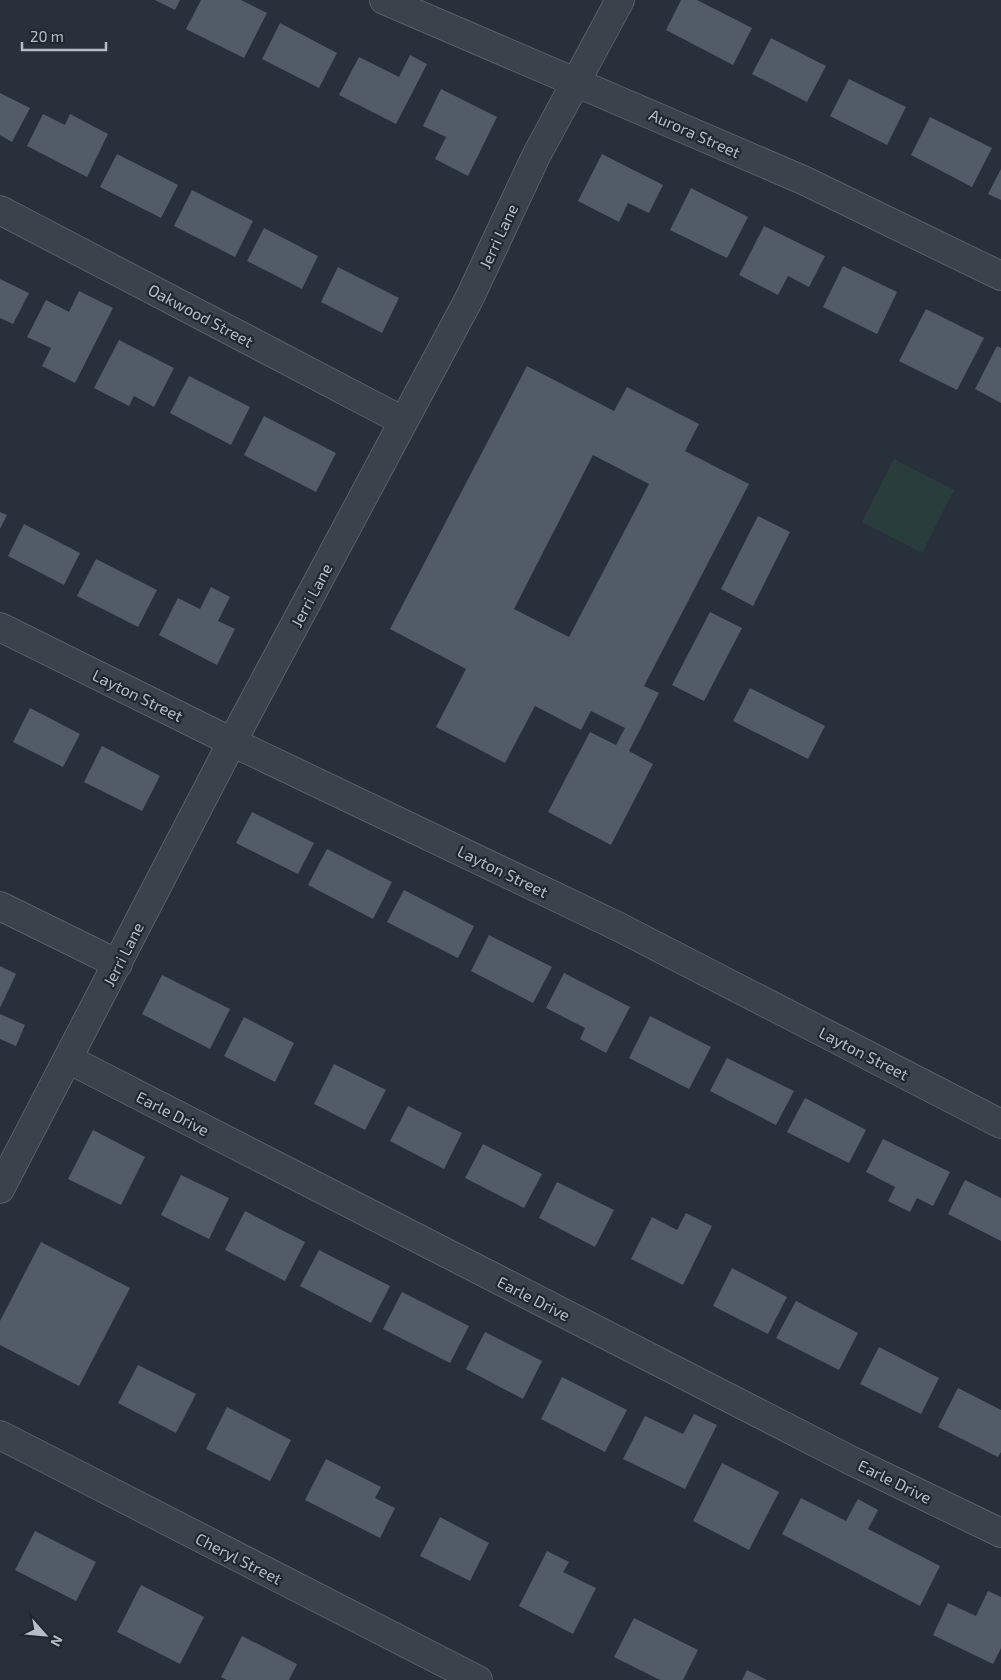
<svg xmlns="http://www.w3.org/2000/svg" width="1001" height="1680" font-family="'Exo 2',sans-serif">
<rect width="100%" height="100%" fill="#27303b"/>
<polygon fill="#2a3d3d" points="894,459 954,490 922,553 862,522"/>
<g fill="#525b68" fill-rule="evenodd">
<polygon points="155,0 180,0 175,10"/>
<polygon points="201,0 241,0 267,13 244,58 186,29"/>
<polygon points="681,0 697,0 752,28 733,65 666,30"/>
<polygon points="280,23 337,53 319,88 262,59"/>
<polygon points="771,38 826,66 807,102 752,74"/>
<polygon points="410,55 427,64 396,124 339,95 359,57 399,77"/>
<polygon points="849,79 906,107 887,145 830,116"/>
<polygon points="441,89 497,117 468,176 435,159 446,137 423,126"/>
<polygon points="0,93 30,108 12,142 0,135"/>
<polygon points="43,114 65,125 70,114 108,134 87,177 27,146"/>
<polygon points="930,117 992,148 972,187 911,155"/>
<polygon points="117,154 178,185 161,218 100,187"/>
<polygon points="602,154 663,185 649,213 628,203 619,222 578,201"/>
<polygon points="1001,169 1001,200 988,194"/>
<polygon points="691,188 748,217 727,258 670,230"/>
<polygon points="192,190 253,221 235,257 174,226"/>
<polygon points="764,226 825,256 809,287 788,276 778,295 739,275"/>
<polygon points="264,228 318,256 302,289 247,261"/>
<polygon points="843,266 897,292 877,334 823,307"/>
<polygon points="338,267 399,298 382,333 321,302"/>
<polygon points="0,279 29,293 13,324 0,318"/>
<polygon points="79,291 113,308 75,383 42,366 51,348 27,337 46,300 69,312"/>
<polygon points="926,309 984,338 957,390 899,361"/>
<polygon points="119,340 174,368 154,407 134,396 129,406 94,388"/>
<polygon points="997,346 1001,348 1001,403 975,389"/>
<path d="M527 366 614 411 627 387 699 424 685 451 749 484 644 686 659 693 629 751 653 764 611 845 548 812 590 732 616 745 625 728 591 711 581 730 535 706 505 763 436 727 466 669 390 629ZM593 455 649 484 569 637 514 609Z"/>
<polygon points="189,376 250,407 231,445 170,413"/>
<polygon points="264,416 336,453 316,492 244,455"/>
<polygon points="0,512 7,515 0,529"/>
<polygon points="758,516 790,532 753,606 721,589"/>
<polygon points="24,524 80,553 64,585 8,556"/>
<polygon points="96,559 157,590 138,627 77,596"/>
<polygon points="211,587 230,597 218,621 235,629 217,665 159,635 178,598 200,609"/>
<polygon points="710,612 742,628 704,701 672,685"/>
<polygon points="750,688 825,726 808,759 733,721"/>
<polygon points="30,708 80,734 63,767 13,742"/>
<polygon points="102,746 160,776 142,811 84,782"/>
<polygon points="252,812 314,843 298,874 236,843"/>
<polygon points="327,849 392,882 373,919 308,885"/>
<polygon points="404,890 474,926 458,958 387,922"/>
<polygon points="489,935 552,967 533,1003 471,971"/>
<polygon points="0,966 16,974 0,1008"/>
<polygon points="564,973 630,1007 606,1053 580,1039 585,1028 546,1008"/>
<polygon points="162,975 230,1009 210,1049 142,1014"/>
<polygon points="0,1014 25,1025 16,1046 0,1039"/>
<polygon points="650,1016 711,1047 689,1089 629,1058"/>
<polygon points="244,1017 294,1043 275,1082 224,1056"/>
<polygon points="727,1058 794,1091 776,1125 710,1091"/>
<polygon points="334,1064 386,1090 365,1130 314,1104"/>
<polygon points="805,1098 866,1130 849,1163 787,1132"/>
<polygon points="408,1106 462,1133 444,1169 390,1141"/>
<polygon points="93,1130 145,1157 121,1205 68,1179"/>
<polygon points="883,1139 950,1172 933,1206 917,1198 910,1212 888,1201 895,1187 866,1172"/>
<polygon points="483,1144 542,1174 524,1208 465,1178"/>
<polygon points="181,1175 229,1198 209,1239 161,1215"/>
<polygon points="965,1180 1001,1198 1001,1241 948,1214"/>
<polygon points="557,1182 614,1210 595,1247 539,1218"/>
<polygon points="245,1211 305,1242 285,1281 225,1250"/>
<polygon points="686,1213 712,1226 683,1285 631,1259 652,1217 677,1230"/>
<polygon points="41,1242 130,1288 79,1386 0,1345 0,1321"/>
<polygon points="319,1250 390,1286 371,1323 300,1286"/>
<polygon points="732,1268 787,1297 768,1334 713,1306"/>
<polygon points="402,1292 469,1326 450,1363 383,1329"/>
<polygon points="796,1301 858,1333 839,1370 776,1338"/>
<polygon points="485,1332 542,1361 523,1399 466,1369"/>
<polygon points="879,1347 939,1378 921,1414 860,1384"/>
<polygon points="138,1365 196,1394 176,1433 118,1403"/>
<polygon points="562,1377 627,1410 605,1452 541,1419"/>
<polygon points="958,1388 1001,1410 1001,1452 998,1457 938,1427"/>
<polygon points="227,1407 291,1440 270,1481 206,1449"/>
<polygon points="694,1414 717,1425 685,1489 623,1459 645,1416 683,1434"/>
<polygon points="326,1459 381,1487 375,1498 395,1508 380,1538 305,1500"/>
<polygon points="722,1463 779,1492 749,1550 693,1521"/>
<polygon points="801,1498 846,1521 858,1499 878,1510 868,1529 940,1566 920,1606 782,1534"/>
<polygon points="440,1517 489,1543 470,1581 420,1556"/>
<polygon points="35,1531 96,1562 76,1601 15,1570"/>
<polygon points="547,1551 569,1562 563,1572 596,1588 573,1634 519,1606"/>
<polygon points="141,1585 204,1617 180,1664 117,1632"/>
<polygon points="988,1591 1001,1597 1001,1648 993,1664 933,1635 948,1603 976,1616"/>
<polygon points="634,1618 698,1650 683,1680 660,1680 614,1657"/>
<polygon points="242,1636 297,1664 289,1680 227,1680 221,1677"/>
<polygon points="747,1670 767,1680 742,1680"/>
</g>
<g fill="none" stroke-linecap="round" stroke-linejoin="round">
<g stroke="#586069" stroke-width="30">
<g id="minor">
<polyline points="384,0 803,180 1001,276"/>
<polyline points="0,210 403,421"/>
<polyline points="0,627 232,742 619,927 1001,1124"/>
<polyline points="0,906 118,964"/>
<polyline points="68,1059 852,1461 1001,1533"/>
<polyline points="0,1189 232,742 469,299 536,156 620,0"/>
<polyline points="0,1435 478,1680"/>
</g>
</g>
<use href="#minor" stroke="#3a424b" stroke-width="28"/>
</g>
<g text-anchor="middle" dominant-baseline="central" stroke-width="4.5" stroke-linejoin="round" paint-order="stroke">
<g font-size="16" fill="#b6bdc6" stroke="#1f2730">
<text transform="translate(695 133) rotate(24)">Aurora Street</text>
<text transform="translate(498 236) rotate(-65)">Jerri Lane</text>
<text transform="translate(201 315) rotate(28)">Oakwood Street</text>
<text transform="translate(311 595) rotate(-62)">Jerri Lane</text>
<text transform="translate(138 695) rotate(26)">Layton Street</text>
<text transform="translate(503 871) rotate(26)">Layton Street</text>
<text transform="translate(123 954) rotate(-63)">Jerri Lane</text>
<text transform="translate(864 1053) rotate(27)">Layton Street</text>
<text transform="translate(173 1113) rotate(27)">Earle Drive</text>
<text transform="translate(534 1298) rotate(27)">Earle Drive</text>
<text transform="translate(895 1481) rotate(26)">Earle Drive</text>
<text transform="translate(239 1558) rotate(27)">Cheryl Street</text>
</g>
</g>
<g transform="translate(45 1635) rotate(117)" stroke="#1f2730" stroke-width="4" paint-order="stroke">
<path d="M0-4L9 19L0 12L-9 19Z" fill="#b6bdc6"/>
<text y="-8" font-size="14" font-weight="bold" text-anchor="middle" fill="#b6bdc6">N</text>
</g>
<path d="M22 42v8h84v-8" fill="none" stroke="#b6bdc6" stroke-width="2.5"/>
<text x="30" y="42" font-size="15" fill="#b6bdc6" stroke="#1f2730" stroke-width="4" paint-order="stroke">20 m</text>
</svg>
